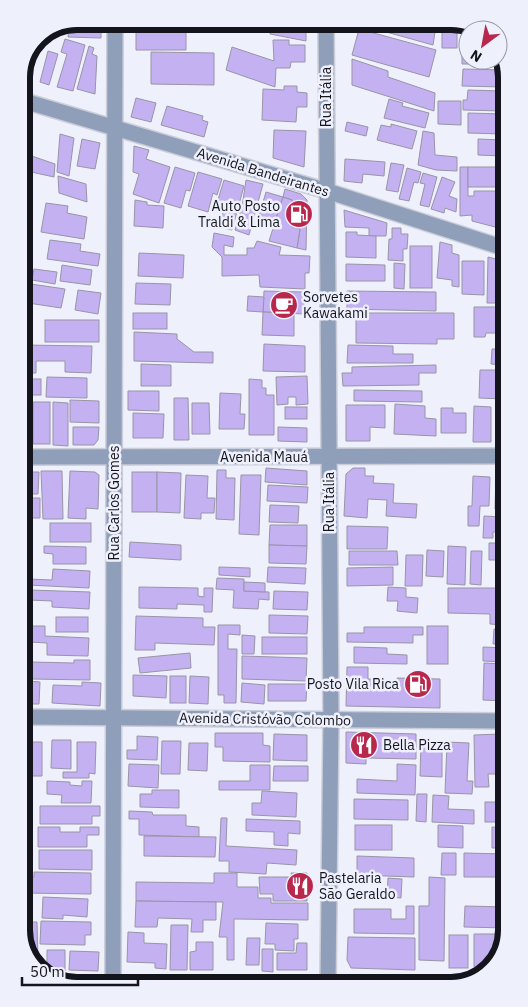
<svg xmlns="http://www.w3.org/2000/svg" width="528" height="1007" font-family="'IBM Plex Sans',sans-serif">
<rect width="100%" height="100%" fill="#eef0fc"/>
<g fill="#c4b1f1" stroke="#9994a7">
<polygon points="77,21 101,21 101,38 68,37 69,25"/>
<polygon points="159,21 200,21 197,31"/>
<polygon points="270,21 306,22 306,41 270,34"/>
<polygon points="383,21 406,27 408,21 425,21 423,29 435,32 433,45 379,30"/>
<polygon points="442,21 460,23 460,29 457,29 457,48 442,48"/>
<polygon points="136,24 150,24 150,29 186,30 186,50 136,50"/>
<polygon points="462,24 478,30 468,30 468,60 476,60 476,64 462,64"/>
<polygon points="359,29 436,50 429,77 352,55"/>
<polygon points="37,38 28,77 21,76 21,73"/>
<polygon points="65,39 85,45 73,91 57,87 67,54 61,52"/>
<polygon points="273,40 289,40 289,45 305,45 305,62 291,62 290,68 276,68 275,87 226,70 232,47 274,61"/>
<polygon points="89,46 94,48 92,54 97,56 95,94 77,89"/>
<polygon points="498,50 503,56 503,64 490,64 489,60 498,60"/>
<polygon points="48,51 58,54 49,85 40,82"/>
<polygon points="151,52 214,53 214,85 151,84"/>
<polygon points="352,59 388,71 388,77 435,93 434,111 352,85"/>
<polygon points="463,69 503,70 503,87 462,86"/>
<polygon points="284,86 297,86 297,92 307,93 307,107 297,107 296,122 262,120 263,89 284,90"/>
<polygon points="468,90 503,91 503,111 463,110 463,100 467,100"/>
<polygon points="136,98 156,103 151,122 131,117"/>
<polygon points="389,99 403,103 402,106 429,113 425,128 384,118"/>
<polygon points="438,101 461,101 461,125 438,124"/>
<polygon points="167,106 203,116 202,120 208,122 204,137 161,125"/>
<polygon points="468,113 503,114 503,134 468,133"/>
<polygon points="22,122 28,124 22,147"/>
<polygon points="347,122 368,127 366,136 345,131"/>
<polygon points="391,124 417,131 412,149 377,140 381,125 391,127"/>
<polygon points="274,130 306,131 304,167 273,158"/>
<polygon points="423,131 434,133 435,155 457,157 457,171 436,170 418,165"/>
<polygon points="60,134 74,138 69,176 57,172"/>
<polygon points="82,139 100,143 95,169 77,166"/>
<polygon points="478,139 503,140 503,156 478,155"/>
<polygon points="134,146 149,150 146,159 170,167 159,203 133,194 139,174 133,172"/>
<polygon points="26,154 55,164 54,177 22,170"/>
<polygon points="345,159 385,162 384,176 363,174 362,183 344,181"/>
<polygon points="391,163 404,165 398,192 386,190"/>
<polygon points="175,167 195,173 190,191 186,190 181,208 164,203"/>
<polygon points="460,167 468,167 468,196 474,196 474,191 503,191 503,229 472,221 472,215 460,216"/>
<rect x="468" y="167" width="35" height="20"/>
<polygon points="407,168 421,172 418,183 414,182 409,201 399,199"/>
<polygon points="198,172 222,179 217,195 213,193 208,212 188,206"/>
<polygon points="423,173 437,177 429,207 420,205 425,184 420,183"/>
<polygon points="58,176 86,184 87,202 59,193"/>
<polygon points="442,177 455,182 449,196 457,199 456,212 445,208 444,213 431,209"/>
<polygon points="224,180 244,186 232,230 219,227 224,208 216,206"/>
<polygon points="246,180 263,184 249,235 235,230 242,207"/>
<polygon points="285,189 301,194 307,200 306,250 297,248 300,229 292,227 292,200 283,197"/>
<polygon points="266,192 283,197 274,224 258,219"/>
<polygon points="283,197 292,200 292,227 300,229 297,248 269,241"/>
<polygon points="135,200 147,202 147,205 164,206 163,228 134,226"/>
<polygon points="46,203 68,206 67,213 87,217 84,239 41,232"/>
<polygon points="344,210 387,223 386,236 369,236 369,228 345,227"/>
<polygon points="392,228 401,228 401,234 408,234 407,249 403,249 403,261 388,260 389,239 392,239"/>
<polygon points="346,232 357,232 357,235 376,236 376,258 346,257"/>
<polygon points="214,233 234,237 233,247 224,245 224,255 247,255 247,248 254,248 257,241 281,247 279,255 310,256 309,273 305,273 305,289 260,287 259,275 222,276 222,257 212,247"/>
<polygon points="50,240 81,244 80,251 100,254 98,266 47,259"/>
<polygon points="440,242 452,245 452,253 459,255 459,287 452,286 452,280 437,278"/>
<polygon points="22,245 32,245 30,275 22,274"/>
<rect x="410" y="246" width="22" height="42"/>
<polygon points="139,253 184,255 183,278 138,276"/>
<polygon points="488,257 504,261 504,298 501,298 500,303 487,303"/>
<polygon points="462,261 484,261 484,295 462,294"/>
<polygon points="394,263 405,264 404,289 394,288"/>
<polygon points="346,264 385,265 385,281 346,281"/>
<polygon points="62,265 92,270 90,285 60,281"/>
<polygon points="34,269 57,272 55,284 32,280"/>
<polygon points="136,283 171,284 170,305 135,304"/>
<polygon points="31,284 65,289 61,308 28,303"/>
<polygon points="78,290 101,293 98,314 75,310"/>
<polygon points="264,291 304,292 304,314 263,312"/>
<polygon points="347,291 436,292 436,311 347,309"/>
<polygon points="248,296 264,297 263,312 247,311"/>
<polygon points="474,307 504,307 504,333 486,333 485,337 474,337"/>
<polygon points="263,312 294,313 294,336 262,335"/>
<rect x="133" y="313" width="34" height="16"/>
<polygon points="356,313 454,313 454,339 437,339 437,344 356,343"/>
<rect x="45" y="320" width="54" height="22"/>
<polygon points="134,332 177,334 177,339 194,352 213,352 213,363 134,361"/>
<polygon points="264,344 305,346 305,372 263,371"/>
<polygon points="23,345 92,346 91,373 65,372 65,361 36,361 36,373 23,373"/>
<polygon points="348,345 393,346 393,354 413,354 413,363 347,363"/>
<polygon points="492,349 504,349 504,365 491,364"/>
<polygon points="141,364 171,365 171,386 141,386"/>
<polygon points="436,365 436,373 419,373 419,385 343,386 342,373 352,373 352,367"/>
<polygon points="480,370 498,370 498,379 504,379 504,399 479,398"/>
<polygon points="307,376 308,404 296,405 296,397 288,397 288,404 277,405 276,377"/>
<polygon points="47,377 87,378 87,398 46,397"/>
<rect x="23" y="379" width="18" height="16"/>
<polygon points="249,379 262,380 262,388 266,388 266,395 274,395 274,435 249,435"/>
<polygon points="354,390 422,391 422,402 354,401"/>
<polygon points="128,391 159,391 159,411 128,410"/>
<polygon points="220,393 241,394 240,414 245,414 244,429 219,429"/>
<polygon points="174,398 188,398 189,440 174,440"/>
<polygon points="70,400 99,401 99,423 70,422"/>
<rect x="23" y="401" width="2" height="43"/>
<rect x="33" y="402" width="17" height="42"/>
<polygon points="53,402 68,403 68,446 53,445"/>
<polygon points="192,403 209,403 210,434 192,434"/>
<polygon points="395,404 425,406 425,418 436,419 436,436 394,434"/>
<polygon points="346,405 385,405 385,428 370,427 370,441 346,441"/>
<polygon points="474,406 491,407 491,442 473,442"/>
<rect x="285" y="407" width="22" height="12"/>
<polygon points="441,408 453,408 453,413 466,413 466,433 441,433"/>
<polygon points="133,413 164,414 163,438 133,438"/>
<polygon points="496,414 504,415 504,440 496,440"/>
<polygon points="73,427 99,427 98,440 94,445 73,445"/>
<polygon points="278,427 307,428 307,442 278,441"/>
<polygon points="266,468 307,471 307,485 265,482"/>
<polygon points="353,468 365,468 365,476 374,476 373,483 394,484 393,503 417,504 416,518 386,516 387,500 368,499 367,518 344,516 346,474"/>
<polygon points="217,470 226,470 226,478 235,478 234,520 216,519"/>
<polygon points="41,471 62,471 63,519 43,519"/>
<polygon points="70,471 95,472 99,475 98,509 86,508 86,519 68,518"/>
<polygon points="23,472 39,472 38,494 32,494 31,498 40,498 40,518 23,518"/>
<rect x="132" y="472" width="25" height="40"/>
<polygon points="157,472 181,473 180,513 157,512"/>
<polygon points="496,473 505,474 505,516 504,509 495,509"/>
<polygon points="186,475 208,476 207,498 215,498 214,513 201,513 201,519 184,518"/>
<polygon points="241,475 261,475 259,535 239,534"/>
<polygon points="473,476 490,477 489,506 480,506 479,526 468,526 468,506 472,506"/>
<polygon points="268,485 308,487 307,503 267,501"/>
<polygon points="270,505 299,506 298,523 269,522"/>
<polygon points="484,516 503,517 502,532 493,532 493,538 483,538"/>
<polygon points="23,521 27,521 26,543 24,543"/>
<rect x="50" y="523" width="41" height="19"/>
<polygon points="270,525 307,525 307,546 269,545"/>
<polygon points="347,526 388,527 387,549 347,549"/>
<polygon points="130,542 181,545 181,560 129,557"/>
<polygon points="489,543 505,543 505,564 502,564 502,560 489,560"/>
<polygon points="269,545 307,546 306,564 269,563"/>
<polygon points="44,546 86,547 86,564 53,564 53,554 44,553"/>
<polygon points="448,546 466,547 465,585 447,584"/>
<polygon points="427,550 444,551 443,577 426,576"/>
<polygon points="349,551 397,551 398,565 349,565"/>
<polygon points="471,551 482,551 481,585 470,584"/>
<polygon points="406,555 423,555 422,586 405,586"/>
<rect x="497" y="566" width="8" height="18"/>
<polygon points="219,567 250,568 250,577 219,575"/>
<polygon points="268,567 306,568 305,584 267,582"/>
<polygon points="393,567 393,585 347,586 347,568"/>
<polygon points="53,569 90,571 89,588 28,585 28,579 52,580"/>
<polygon points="217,578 244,579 244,591 269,592 269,600 259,599 258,609 233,608 234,590 216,589"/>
<polygon points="244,582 265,583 265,592 244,591"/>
<polygon points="139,587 198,588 198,596 204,597 204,588 213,588 212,612 204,612 204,605 177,604 177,609 139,608"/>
<polygon points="388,587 406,588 406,597 418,598 417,613 397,611 398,601 387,601"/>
<polygon points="448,588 505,588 505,625 490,624 490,614 448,613"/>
<polygon points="30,590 90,592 89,609 52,607 52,601 29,600"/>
<polygon points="274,591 308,592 307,610 273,609"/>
<polygon points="24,611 31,612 31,626 45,626 45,636 89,638 88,656 47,655 47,643 29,642 29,629 24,629"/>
<polygon points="269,615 308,616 307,634 269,633"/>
<polygon points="136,616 203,618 203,627 215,627 214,645 155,643 155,650 135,650"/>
<rect x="56" y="617" width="32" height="15"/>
<polygon points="218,625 240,625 240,635 228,634 228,649 237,649 236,703 224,703 224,695 218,695"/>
<rect x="427" y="626" width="21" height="38"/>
<polygon points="364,627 423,627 423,635 413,635 413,643 347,642 347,633 364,633"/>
<polygon points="494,629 505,630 505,644 493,644"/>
<polygon points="242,635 255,636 254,654 242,654"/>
<rect x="262" y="637" width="45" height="17"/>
<polygon points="354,647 387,648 387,654 407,655 407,664 354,663"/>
<polygon points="483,647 505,648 505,662 483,661"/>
<polygon points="190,653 191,668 140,673 138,658"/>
<polygon points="242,656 307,658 306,681 242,679"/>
<polygon points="24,659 28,659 28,681 40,682 39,704 24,704"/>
<polygon points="74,660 90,660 90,680 31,679 31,662 74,663"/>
<polygon points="484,663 505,664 506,701 483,700"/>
<polygon points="347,667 368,667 368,679 376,679 376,688 397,688 397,678 440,679 440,708 346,706"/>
<polygon points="133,675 167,676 166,698 133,696"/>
<rect x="170" y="676" width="16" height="27"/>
<polygon points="190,676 209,677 208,704 189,703"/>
<polygon points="82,682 101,683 100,706 52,703 53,685 82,686"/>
<polygon points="242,683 265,685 264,704 241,702"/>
<polygon points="268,684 307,684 306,701 268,701"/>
<polygon points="346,732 416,734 416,759 366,758 366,764 346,763"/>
<polygon points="215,733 263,733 263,745 270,746 270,762 223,761 223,747 215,747"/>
<polygon points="274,734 307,735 307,761 273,760"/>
<polygon points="500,734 500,774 488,774 489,787 475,787 474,735"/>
<polygon points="137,736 158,737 157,760 127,759 127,750 137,750"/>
<polygon points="52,740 71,740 71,769 51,768"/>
<polygon points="162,741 181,741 180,774 161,774"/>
<polygon points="503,741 506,741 506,777 501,776"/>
<polygon points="24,742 42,742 42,776 25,776"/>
<polygon points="77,742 96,742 95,774 89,773 89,778 63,778 63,772 77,772"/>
<polygon points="447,742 469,743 467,781 473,781 472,794 445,793"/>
<polygon points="189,743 208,743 207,771 188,770"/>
<polygon points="421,743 442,743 442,777 420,776"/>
<polygon points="129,764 159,765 158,788 128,786"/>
<polygon points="397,764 416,765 415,795 357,793 357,779 397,781"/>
<polygon points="250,765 270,765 270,790 219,790 219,781 250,781"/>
<polygon points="274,766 308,766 308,781 273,781"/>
<polygon points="501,779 506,779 506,794 500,793"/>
<polygon points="47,781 70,782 70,785 82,786 82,781 92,781 91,803 61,803 62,795 47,794"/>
<polygon points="152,790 179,790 179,808 140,807 140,794 152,794"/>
<polygon points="262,791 297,793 296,817 252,815 252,803 261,803"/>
<polygon points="417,794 427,794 426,822 416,821"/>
<polygon points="433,795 449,796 448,809 474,810 474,824 432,822"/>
<polygon points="354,799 408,800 408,820 354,819"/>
<rect x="485" y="802" width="21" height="20"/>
<polygon points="40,806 100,806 100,816 92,816 92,824 40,824"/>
<polygon points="129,811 152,812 153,815 186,815 186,826 199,827 199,837 139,835 139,819 129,819"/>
<polygon points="221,818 227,818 226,846 297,850 296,865 267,863 266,874 229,872 229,861 219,861"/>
<polygon points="246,819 300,821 300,834 288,833 288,846 274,845 274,832 246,831"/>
<rect x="355" y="825" width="37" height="25"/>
<polygon points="438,825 463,826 463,848 438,847"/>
<polygon points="38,827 60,827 60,832 80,832 80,827 99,827 99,835 87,835 87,847 38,847"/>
<polygon points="492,827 506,828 506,848 492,848"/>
<polygon points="144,836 216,837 215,857 144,856"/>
<polygon points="39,850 92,850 92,870 39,869"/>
<polygon points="442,853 456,853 456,875 441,875"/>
<polygon points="464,853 506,854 506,892 498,892 498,877 464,877"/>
<polygon points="357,856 414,858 414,877 357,875"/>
<polygon points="34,872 91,873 91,894 25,893 25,877 34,877"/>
<polygon points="214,873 237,873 237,887 258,887 258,898 271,898 271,903 308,903 308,920 234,919 234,960 227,960 227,937 219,937 223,902 136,901 136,882 214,883"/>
<polygon points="291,873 307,873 307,901 273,901 273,894 260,894 259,877 292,877"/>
<polygon points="429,877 445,878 444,961 419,960 419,906 429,906"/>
<polygon points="388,878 402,879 401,898 387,897"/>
<polygon points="43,897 88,899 87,917 63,915 63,919 42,918"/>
<polygon points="136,901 216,902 216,920 203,920 203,932 191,932 192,919 158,918 157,927 135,927"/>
<polygon points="406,906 414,906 414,934 354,933 354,909 391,909 391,919 406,919"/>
<polygon points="465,906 507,907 507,928 464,927"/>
<polygon points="41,921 91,922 91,935 85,935 85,945 40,944"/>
<polygon points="25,922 37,922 38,962 34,962 25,951"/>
<polygon points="266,923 298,924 298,939 294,939 294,951 275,950 275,944 265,944"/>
<polygon points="171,925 188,925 187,970 170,970"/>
<polygon points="502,931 507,931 503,943 501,943"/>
<polygon points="128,932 144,933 144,943 167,944 166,969 155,968 155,963 127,962"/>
<polygon points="474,934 498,934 497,961 490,967 474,967"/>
<rect x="449" y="935" width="19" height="33"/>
<polygon points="348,937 415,938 415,970 351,968 347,960"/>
<polygon points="247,938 260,938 259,965 246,965"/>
<polygon points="196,942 213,942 213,970 190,970 190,952 196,951"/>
<polygon points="297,943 307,943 307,970 277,970 277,953 296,953"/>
<polygon points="262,949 273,949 273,972 262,971"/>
<polygon points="47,950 65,950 65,971 47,970"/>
<polygon points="70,951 99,952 98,971 69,970"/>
</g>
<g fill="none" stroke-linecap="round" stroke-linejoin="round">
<g stroke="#cbcdd8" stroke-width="18">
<g id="minor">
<polyline points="326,21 331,720 328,983"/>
<polyline points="21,100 327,191 504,248"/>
<polyline points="23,457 504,456"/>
<polyline points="24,717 506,721"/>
<polyline points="70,984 179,985"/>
<polyline points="113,985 115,21"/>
</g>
</g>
<use href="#minor" stroke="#909fb9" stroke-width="15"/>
</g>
<defs>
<g id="fuel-disc" transform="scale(1.4375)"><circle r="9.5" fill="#b8274c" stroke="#eef0fc"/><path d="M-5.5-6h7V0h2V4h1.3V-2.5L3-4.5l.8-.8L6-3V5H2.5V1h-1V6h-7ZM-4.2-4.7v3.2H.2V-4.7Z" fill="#fff"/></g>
<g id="cafe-disc" transform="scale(1.4375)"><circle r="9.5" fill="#b8274c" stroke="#eef0fc"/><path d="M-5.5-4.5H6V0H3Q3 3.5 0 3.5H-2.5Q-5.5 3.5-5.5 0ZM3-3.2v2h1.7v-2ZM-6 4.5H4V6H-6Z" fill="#fff"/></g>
<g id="restaurant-disc" transform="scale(1.4375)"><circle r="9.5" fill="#b8274c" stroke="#eef0fc"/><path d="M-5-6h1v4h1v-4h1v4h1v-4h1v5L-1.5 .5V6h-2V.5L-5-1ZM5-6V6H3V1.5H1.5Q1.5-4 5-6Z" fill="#fff"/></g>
</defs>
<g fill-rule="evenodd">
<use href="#fuel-disc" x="299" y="214"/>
<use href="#cafe-disc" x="284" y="305"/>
<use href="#fuel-disc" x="418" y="684"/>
<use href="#restaurant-disc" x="364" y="745"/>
<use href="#restaurant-disc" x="300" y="886"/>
</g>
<g text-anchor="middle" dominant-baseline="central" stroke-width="5" stroke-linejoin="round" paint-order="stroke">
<g font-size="14" fill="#14151c" stroke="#eef0fc">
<text transform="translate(326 97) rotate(-90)">Rua Itália</text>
<text transform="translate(263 172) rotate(17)">Avenida Bandeirantes</text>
<text x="264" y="457">Avenida Mauá</text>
<text transform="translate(329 502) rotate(-90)">Rua Itália</text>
<text transform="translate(114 503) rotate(-90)">Rua Carlos Gomes</text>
<text transform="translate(265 719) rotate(1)">Avenida Cristóvão Colombo</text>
</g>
<g font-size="14" fill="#14151c" stroke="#eef0fc" text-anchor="start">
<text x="280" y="206" text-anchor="end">Auto Posto<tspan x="280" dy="16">Traldi &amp; Lima</tspan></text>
<text x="303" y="297">Sorvetes<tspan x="303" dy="16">Kawakami</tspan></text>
<text x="399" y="684" text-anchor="end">Posto Vila Rica</text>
<text x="383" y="745">Bella Pizza</text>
<text x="319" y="878">Pastelaria<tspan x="319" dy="16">São Geraldo</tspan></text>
</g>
</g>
<path d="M0 0H528V1007H0ZM77 30H451A47 47 0 0 1 498 77V930A47 47 0 0 1 451 977H77A47 47 0 0 1 30 930V77A47 47 0 0 1 77 30Z" fill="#eef0fc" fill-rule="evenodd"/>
<path fill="none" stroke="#14151c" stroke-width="6" d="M77 30H451A47 47 0 0 1 498 77V930A47 47 0 0 1 451 977H77A47 47 0 0 1 30 930V77A47 47 0 0 1 77 30Z"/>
<g transform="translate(483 45) rotate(212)"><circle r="24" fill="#eef0fc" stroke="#9798a2"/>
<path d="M0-4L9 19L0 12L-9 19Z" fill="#b8274c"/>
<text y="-8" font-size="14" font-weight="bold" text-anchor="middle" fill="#14151c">N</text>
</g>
<path d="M22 977v8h116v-8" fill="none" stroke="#14151c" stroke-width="2.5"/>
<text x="30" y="977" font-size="15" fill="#14151c" stroke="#eef0fc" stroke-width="4" paint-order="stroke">50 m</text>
</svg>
